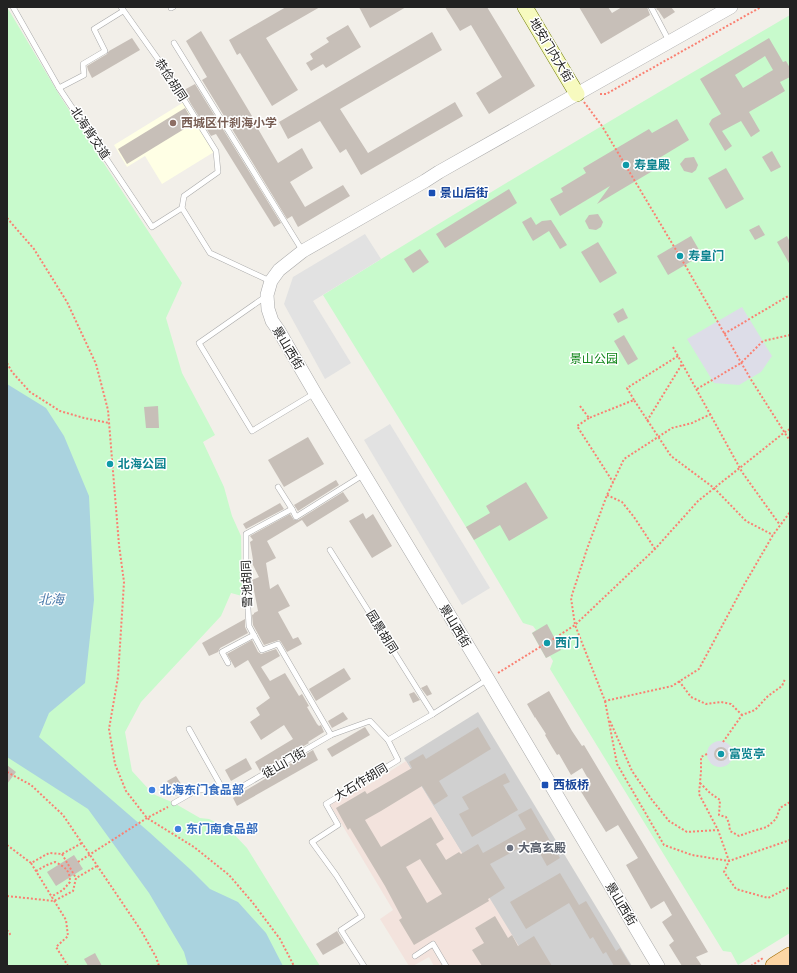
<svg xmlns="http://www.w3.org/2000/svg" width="797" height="973" font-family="'Public Sans','Noto Sans SC',sans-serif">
<rect width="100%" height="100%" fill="#f2efe9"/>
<polygon fill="#ffffe5" points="184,102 214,152 162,184 145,156 127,167 114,145"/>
<polygon fill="#d0d0d0" points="478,712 632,966 530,966 404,758"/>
<polygon fill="#f3e3dd" points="406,761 531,966 434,966 429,957 413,966 409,966 380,919 393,910 329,803 364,783 367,786"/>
<g fill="#c8facc">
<polygon points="7,7 60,96 182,283 166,318 182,373 215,435 203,442 224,487 232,516 241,536 242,596 231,593 221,616 141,702 125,732 132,771 153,794 174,803 200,818 209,819 228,828 247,848 320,966 7,966"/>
<path d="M790 15V933L738 965 731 952 723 951 550 669 553 661 550 656 546 658 532 633 536 630 533 626 523 623 466 527 323 295C477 199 634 107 790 15Z"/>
</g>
<g fill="#e2e2e2">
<polygon points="365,234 381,259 313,301 351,363 325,379 284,304 293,277"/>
<polygon points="390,424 490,588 462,605 364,440"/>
</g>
<g fill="#dddde8">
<polygon points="742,307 772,356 761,372 739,385 714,383 687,339"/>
<circle cx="720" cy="754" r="13"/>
</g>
<polygon fill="#aad3df" points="7,384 46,408 64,436 89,496 94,600 85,683 49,713 39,737 149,832 191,870 210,889 238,902 266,933 283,966 188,966 184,952 149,893 88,809 7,757"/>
<g fill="#c7bfb8" fill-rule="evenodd">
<polygon points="286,7 320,7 266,38 298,90 272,106 240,53 237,55 229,40"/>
<polygon points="359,7 406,7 370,28"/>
<polygon points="445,7 487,7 535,86 489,114 476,93 502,77 471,25 460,31"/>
<polygon points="579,7 608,7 612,13 622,7 647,7 650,15 601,44"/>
<polygon points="656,7 671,7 675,12 664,19 658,10 657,10"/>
<polygon points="348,25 361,47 326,68 323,64 311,71 306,63 313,59 310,54 329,42 326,38"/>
<polygon points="201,31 252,116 251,117 278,163 302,148 313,168 290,182 305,207 343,185 350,196 298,227 292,216 287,219 202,80 207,77 186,41"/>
<polygon points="432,32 442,50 340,109 368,153 455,102 463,116 361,175 346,149 340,153 320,121 288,139 279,122"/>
<polygon points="132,38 140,50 92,78 88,70 87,66 107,54 109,51"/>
<path d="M769 38 783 62 786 61 790 68V77L780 82 785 91 749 112 760 131 751 137 741 121 722 131 732 146 725 151 709 124 712 119 721 114 700 79ZM765 56 773 70 743 88 735 75Z"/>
<polygon points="195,84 281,223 274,227 216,134 211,136 191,104 184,90"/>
<polygon points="185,108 194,123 127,164 118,149"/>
<polygon points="677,119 689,140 651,163 671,160 597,204 610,186 560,216 550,199 563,192 561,188 586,173 583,168 649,129 652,133"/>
<polygon points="772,151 781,167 771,172 762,157"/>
<polygon points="694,157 698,165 696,170 692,173 684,171 680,164 685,158"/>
<polygon points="726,168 744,199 726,209 708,178"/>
<polygon points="509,189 517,203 445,248 436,234"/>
<polygon points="598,214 603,222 601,227 596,230 589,229 585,221 589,215"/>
<polygon points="531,217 536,225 542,221 551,220 567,245 560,249 549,231 533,241 522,222"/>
<polygon points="759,225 765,235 755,240 749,230"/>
<polygon points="691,236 702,255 668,275 657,256"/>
<polygon points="787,236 790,242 790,265 777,242"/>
<polygon points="598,242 617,273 600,283 581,252"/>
<polygon points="420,249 429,262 413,273 404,259"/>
<polygon points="623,308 628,318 618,323 613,314"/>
<polygon points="624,335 638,359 628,365 614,341"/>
<polygon points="158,406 159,428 146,428 144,407"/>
<polygon points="308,437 324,464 284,487 268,460"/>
<polygon points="336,480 339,485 298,511 294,505"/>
<polygon points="526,482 548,518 509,541 500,525 474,540 466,527 490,513 486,506"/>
<polygon points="343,492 349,501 307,527 302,520 267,541 276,558 266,563 270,589 278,584 290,606 278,612 293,639 298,637 302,644 287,652 281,642 279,640 264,645 253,625 252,615 254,614 254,613 258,611 252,580 259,577 251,561 253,560 250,542 253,540 250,536 290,514 294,520 298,520"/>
<polygon points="280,503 284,509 246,529 243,524"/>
<polygon points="363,513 366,519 373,514 392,546 372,558 349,521"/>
<polygon points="245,619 245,627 248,633 220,648 218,652 209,656 202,643"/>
<polygon points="547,624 561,650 546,658 532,633"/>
<polygon points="252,640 258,652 261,654 276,649 280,656 261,667 270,681 285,673 299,696 302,694 309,706 307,707 317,724 319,726 321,725 324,732 308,742 309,743 260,771 255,762 293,739 284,725 261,740 250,722 260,715 256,708 270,698 248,660 235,668 227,654"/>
<polygon points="344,668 351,679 316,701 309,689"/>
<polygon points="427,685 432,694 427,696 421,688"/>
<polygon points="549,691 572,731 582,746 584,745 708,952 696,957 702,966 682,966 669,945 674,941 662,922 672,915 664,901 651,909 626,865 638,858 618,825 606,832 580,790 591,784 582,768 571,775 559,754 557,755 552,747 545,735 546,734 535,717 535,718 527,704"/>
<polygon points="414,692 420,700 413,703 409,694"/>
<polygon points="343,712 348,719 332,728 328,721"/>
<polygon points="365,727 370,735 332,757 327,749"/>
<path d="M478 727 491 749 439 781 448 796 434 805 422 786 381 811 365 820 381 847 431 817 444 839 436 844 446 860 459 852 461 854 478 844 483 853 526 829 518 815 531 808 560 858 547 866 533 841 490 864 505 888 488 899 489 901 414 945 399 920 402 918 385 886 350 828 348 830 336 808 365 791 367 794 412 768 409 762 423 754 426 759ZM420 859 442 894 427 903 406 867Z"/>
<circle cx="721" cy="754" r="7"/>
<polygon points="313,750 318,760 237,806 233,798"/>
<polygon points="246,758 252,769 231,781 225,770"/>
<polygon points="7,765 16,772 7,784"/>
<polygon points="505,773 510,782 503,785 518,810 472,837 459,814 469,809 462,797"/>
<polygon points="176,776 185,790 175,796 167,781"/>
<polygon points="74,855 83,869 56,886 47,872"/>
<polygon points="560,873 579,905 586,901 616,951 620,948 631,966 614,966 606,952 603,954 593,937 590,939 569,903 526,929 510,902"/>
<polygon points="495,916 508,938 512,935 518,946 534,936 552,966 482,966 472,950 484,943 475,928"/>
<polygon points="337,931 344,943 323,955 316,944"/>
<polygon points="95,953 102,966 88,966 84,959"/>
</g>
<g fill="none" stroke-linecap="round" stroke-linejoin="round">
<g stroke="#a9a9a9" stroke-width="6">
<g id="service">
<polyline points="13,7 59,88 152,227 182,208"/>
<polyline points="121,7 165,69 216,151 218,172 184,196 182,208 210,253 270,281"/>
<polyline points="171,7 171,8 173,7"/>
<polyline points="651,7 669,41"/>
<polyline points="174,43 302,250"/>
<polyline points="59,88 84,75 83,64 105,51 94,29 123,11"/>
<polyline points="265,297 199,343 252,431 315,393"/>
<polyline points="278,487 292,509"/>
<polyline points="330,550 433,714"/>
<polyline points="228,663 222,652 254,635"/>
<polyline points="189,729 221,786"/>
<polyline points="331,735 278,644 262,650 249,626 246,575 246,534 292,509 296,517 363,475"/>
<polyline points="174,803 195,791 221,786 238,789 331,735 370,721 388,740"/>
<polyline points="415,956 433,944 446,966"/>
<polyline points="364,966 341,930 362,916 336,875 312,842 338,825 326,804 398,760 388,740 433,714 488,679"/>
</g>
</g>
<g stroke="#a9a9a9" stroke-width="14">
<polyline id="tertiary" points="658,966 488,679 315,393 279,331 272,321 268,309 267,295 271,281 279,270 303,251 425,181 439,172 731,7"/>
</g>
<g stroke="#707d05" stroke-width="16">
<polyline id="secondary" points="525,7 577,94"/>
</g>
<g stroke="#a06b00" stroke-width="18">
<polyline id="primary" points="774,966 790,956"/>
</g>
<g stroke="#fa8072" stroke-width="2" stroke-dasharray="2 2" stroke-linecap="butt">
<polyline points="600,94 606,94 761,7"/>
<polyline points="584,102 602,126 685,265 750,378 790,441"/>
<polyline points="7,218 34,249 67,302 96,364 108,410 119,545 124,582 118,677 109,729 115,764 126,791 147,818 194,847 229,875 253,903 280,939 294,966"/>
<polyline points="724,334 790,295"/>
<polyline points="673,347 742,472 780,525"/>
<polyline points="7,363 12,372 30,392 60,411 84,418 109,423"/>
<polyline points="697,389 741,363 763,341 790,335"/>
<polyline points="634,400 627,388 678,356"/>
<polyline points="580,406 589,418 634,400 671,456 714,488 746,521 773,535"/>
<polyline points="711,414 692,423 672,428 624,459 607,495 587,549 571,598 575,625 605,701 672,686 699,669 744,585 773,535 790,512"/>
<polyline points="589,418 577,426 613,482"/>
<polyline points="647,421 682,364"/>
<polyline points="607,495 622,502 634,517 655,549"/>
<polyline points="498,673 540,647 555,638 575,625 655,549 698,501 785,432 790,429"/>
<polyline points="679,681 691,697 706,704 721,702 731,704 742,715"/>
<polyline points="605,701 617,764 664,845 692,855 729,861 790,840"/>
<polyline points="610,721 632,771 652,800 669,821 687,832 718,830"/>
<polyline points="723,742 742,715 755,710 768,696 782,686 785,679"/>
<polyline points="707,754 701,757 701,771 699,794 718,830 729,861 724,872 736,889 768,898 790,887"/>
<polyline points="7,772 31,785 63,815 142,932 156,957 159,966"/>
<polyline points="700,783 710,793 720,800 719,815 726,817 729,823 730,831 739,836 753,831 767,827 776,819 780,808 790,802"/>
<polyline points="7,845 31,863 49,853 62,854 82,843"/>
<polyline points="62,854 76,878"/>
<polyline points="78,862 147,818 168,807"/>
<polyline points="31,863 66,920 68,936 56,947 68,966"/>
<path d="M36 871 47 865 55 862C65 867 70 870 70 882L63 890 51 897"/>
<polyline points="7,896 54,901 73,891 76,878 97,866"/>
<polyline points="7,930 10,934 7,936"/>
<polyline points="751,966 763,958"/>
</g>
<use href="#service" stroke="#fff" stroke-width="5"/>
<use href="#tertiary" stroke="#fff" stroke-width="13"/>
<use href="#secondary" stroke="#f7fabf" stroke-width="15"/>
<use href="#primary" stroke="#fcd6a4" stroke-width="17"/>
</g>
<circle fill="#8d6e63" stroke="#fff" stroke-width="1.5" cx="173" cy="123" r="4"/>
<g fill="#0f9aa8" stroke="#fff" stroke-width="1.5">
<circle cx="626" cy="165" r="4"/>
<circle cx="680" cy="256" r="4"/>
<circle cx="110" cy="464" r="4"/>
<circle cx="547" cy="643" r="4"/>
<circle cx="721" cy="754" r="4"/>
</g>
<g fill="#1a4fb4" stroke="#fff" stroke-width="1.5">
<rect x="428" y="189" width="8" height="8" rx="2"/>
<rect x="541" y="781" width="8" height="8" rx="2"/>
</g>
<g fill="#3f7fe0" stroke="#fff" stroke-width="1.5">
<circle cx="152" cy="790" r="4"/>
<circle cx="178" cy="829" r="4"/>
</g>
<circle fill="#6b7280" stroke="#fff" stroke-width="1.5" cx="510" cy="848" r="4"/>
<g text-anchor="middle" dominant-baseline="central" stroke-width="3" stroke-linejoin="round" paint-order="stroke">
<g font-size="12" fill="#222" stroke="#fff">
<text transform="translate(551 50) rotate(59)">地安门内大街</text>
<text transform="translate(171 80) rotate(57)">恭俭胡同</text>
<text transform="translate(90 133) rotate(56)">北海背交道</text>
<text transform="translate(288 348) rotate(59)">景山西街</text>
<text transform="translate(247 584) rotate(-92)">雪池胡同</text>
<text transform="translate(455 626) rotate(59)">景山西街</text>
<text transform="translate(382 632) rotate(58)">园景胡同</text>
<text transform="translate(284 763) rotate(-30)">徒山门街</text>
<text transform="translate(361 782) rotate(-31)">大石作胡同</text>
<text transform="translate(621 904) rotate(59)">景山西街</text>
</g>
<g font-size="12" font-weight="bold" fill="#785e54" stroke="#fff" text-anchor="start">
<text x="181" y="123">西城区什刹海小学</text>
</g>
<g font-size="12" font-weight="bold" fill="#0d838f" stroke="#fff" text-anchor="start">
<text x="634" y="165">寿皇殿</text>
<text x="688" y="256">寿皇门</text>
<text x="118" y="464">北海公园</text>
<text x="555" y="643">西门</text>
<text x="729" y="754">富览亭</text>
</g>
<g font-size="12" font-weight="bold" fill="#164399" stroke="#fff" text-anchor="start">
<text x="440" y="193">景山后街</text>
<text x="553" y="785">西板桥</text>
</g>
<g font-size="12" fill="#0c8416" stroke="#fff">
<text x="594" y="359">景山公园</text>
</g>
<g font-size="12" font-weight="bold" fill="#366cbe" stroke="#fff" text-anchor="start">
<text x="160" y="790">北海东门食品部</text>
<text x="186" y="829">东门南食品部</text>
</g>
<g font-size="12" font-weight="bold" fill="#5b616d" stroke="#fff" text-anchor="start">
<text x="518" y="848">大高玄殿</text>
</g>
<g font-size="13" font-style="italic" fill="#4a7aab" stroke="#fff">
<text x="51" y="599">北海</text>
</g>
</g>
<rect width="797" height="973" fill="none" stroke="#222222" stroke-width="16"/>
</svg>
